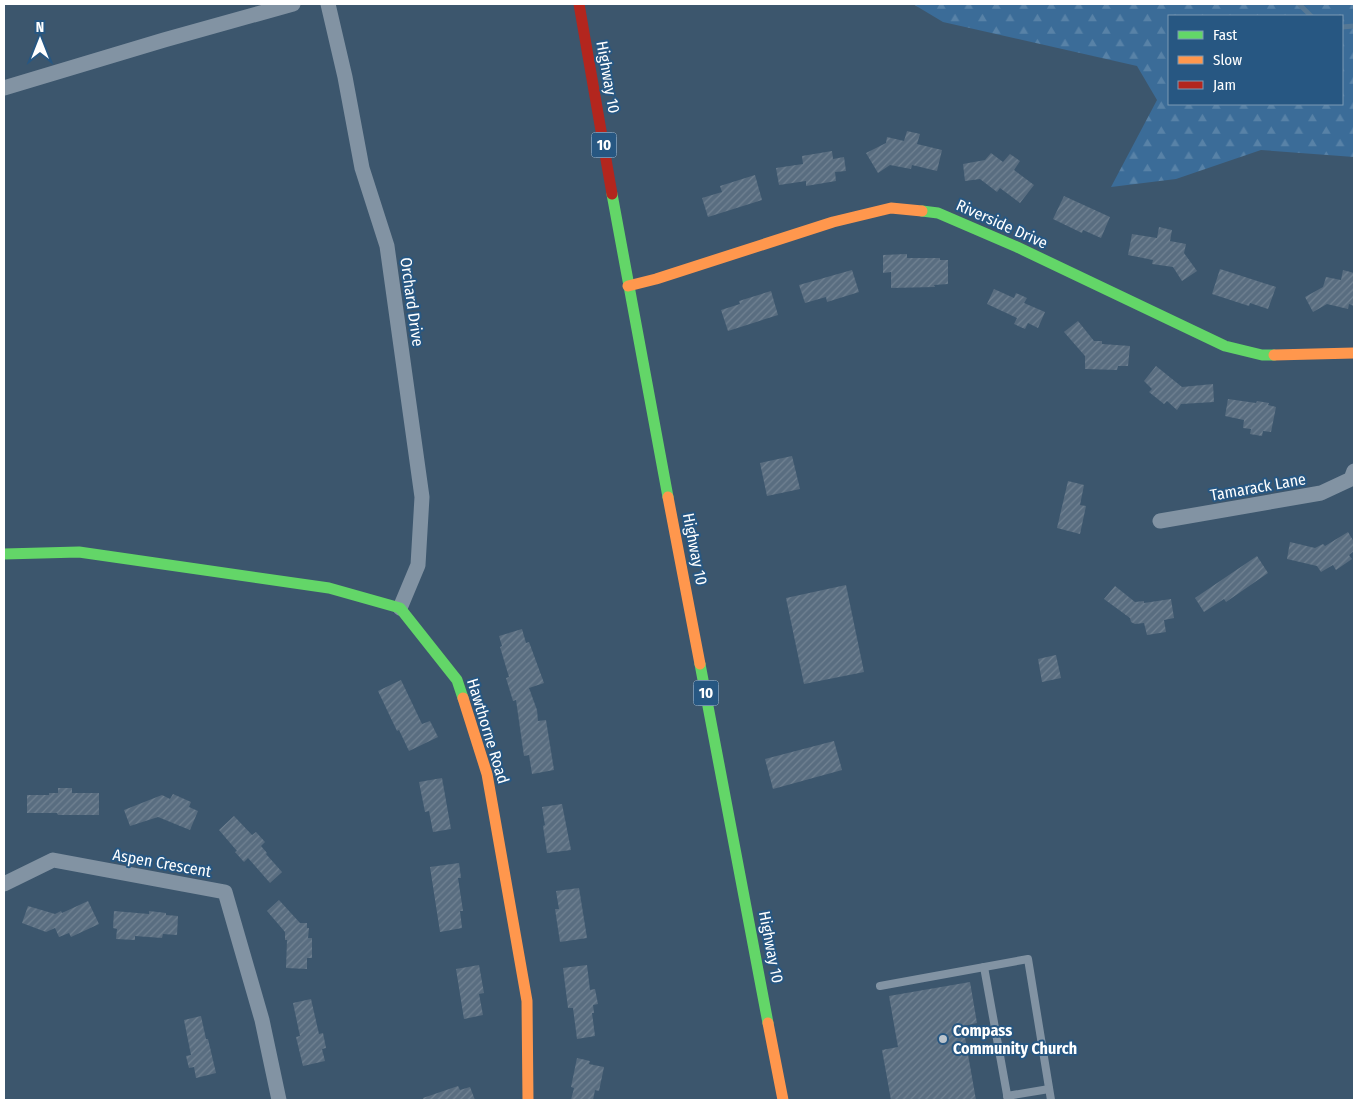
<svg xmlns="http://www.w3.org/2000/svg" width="1358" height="1104" font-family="'Fira Sans Condensed',sans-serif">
<defs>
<pattern id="forest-firs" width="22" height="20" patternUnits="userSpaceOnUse" patternTransform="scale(1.25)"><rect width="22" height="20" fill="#3b6c98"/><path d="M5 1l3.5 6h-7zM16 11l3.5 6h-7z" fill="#5882a7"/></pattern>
<pattern id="building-hatch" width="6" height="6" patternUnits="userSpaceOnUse" patternTransform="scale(1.25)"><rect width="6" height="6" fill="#596d80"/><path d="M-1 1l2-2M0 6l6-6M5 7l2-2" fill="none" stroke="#728393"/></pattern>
</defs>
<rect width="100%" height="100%" fill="#3c566d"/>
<path fill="url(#forest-firs)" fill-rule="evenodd" d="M913 4H1354V157L1261 150 1176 179 1111 187 1157 100 1137 66 943 22ZM1169 16H1342V104H1169Z"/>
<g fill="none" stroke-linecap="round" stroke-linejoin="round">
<g stroke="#567895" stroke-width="5">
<polyline points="1299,4 1311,16"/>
<polyline points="1342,27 1354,26"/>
</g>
</g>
<g fill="url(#building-hatch)">
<polygon points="907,131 920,134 917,144 942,150 937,171 912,165 911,169 890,165 878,173 866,153 886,143 887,137 904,141"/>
<polygon points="832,151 833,159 844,157 846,171 835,172 836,181 806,186 806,181 779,185 776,168 803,164 802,156"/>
<polygon points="991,153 1003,162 1010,154 1020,161 1014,170 1034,185 1020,203 1000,188 997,192 980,179 965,181 963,164 985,160"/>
<polygon points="755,175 762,200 708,217 702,198 722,192 720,186"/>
<polygon points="1064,196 1110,217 1101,238 1083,230 1082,233 1053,219"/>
<polygon points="1159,227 1172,230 1170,241 1186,244 1184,253 1197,271 1182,281 1173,267 1152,264 1153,260 1128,255 1132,234 1157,238"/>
<polygon points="907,254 907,258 940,258 940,260 948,260 948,284 934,285 935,287 891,288 891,272 883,273 883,255"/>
<polygon points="1220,269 1276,287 1268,309 1250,303 1249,306 1212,294"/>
<polygon points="852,270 859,292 827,302 826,297 805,303 799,285"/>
<polygon points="1343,270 1354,273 1354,306 1349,304 1348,309 1327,304 1313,312 1305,297 1323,287 1326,277 1341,280"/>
<polygon points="994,289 1014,298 1016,293 1027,298 1024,303 1045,312 1038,328 1028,323 1025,329 1014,324 1017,318 987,304"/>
<polygon points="771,291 778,315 728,331 721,310 740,304 739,301"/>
<polygon points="1078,321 1094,341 1102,341 1102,344 1130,346 1128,366 1118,366 1117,370 1085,369 1085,356 1064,332"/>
<polygon points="1156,366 1182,387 1213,384 1214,402 1181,404 1177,410 1167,401 1164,404 1149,392 1152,389 1144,381"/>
<polygon points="1228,399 1256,403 1257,401 1269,403 1268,405 1276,407 1271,432 1263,431 1262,436 1250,434 1251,429 1243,428 1244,420 1225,416"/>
<polygon points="792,456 800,489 767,496 760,463"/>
<polygon points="1068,481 1084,485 1080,505 1086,506 1080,534 1057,528"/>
<polygon points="1348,532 1354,542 1354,551 1349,555 1352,559 1336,570 1333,565 1321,572 1317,566 1287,559 1290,542 1315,548 1323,544 1325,546"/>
<polygon points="1257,556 1268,573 1226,602 1224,599 1204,612 1195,598"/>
<polygon points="846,585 864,672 804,684 786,598"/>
<polygon points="1115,586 1135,602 1144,601 1144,603 1171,599 1174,618 1164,620 1166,632 1147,635 1144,623 1135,624 1131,622 1130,618 1104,599"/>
<polygon points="522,629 526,643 529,642 544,683 529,688 537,710 538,721 546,720 554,770 532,774 529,755 524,756 516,700 513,701 506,678 509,677 500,647 502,646 499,636"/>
<polygon points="1056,655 1061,678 1042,682 1038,659"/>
<polygon points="401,680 422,724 430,721 438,737 409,751 399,730 397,731 378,691"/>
<polygon points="834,741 842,770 773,789 765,759"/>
<polygon points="442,778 451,829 433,832 429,811 425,812 419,782"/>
<polygon points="58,788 72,788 72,793 99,793 99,815 58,815 57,813 27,813 27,795 49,795 49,793 58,793"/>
<polygon points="173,794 191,802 189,807 198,811 190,830 158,817 130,826 124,810 162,795 170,799"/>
<polygon points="562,804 571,850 547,853 543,826 545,825 542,807"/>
<polygon points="234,816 252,835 256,832 265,842 261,846 267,853 266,854 282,872 270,883 248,858 244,862 235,852 237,851 219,830"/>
<polygon points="459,863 461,878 458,878 463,911 460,911 462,928 440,932 430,867"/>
<polygon points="579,888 587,938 560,942 555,909 559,909 556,891"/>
<polygon points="279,900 300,923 307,923 307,928 309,928 308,938 312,938 312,958 307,958 307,969 286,968 287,940 285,940 285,932 267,911"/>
<polygon points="88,901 99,924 71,937 69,933 59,937 55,928 46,932 22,923 28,906 55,914 61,911 62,913"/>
<polygon points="114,911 149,914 149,911 166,913 166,915 178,916 177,935 163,934 162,938 135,936 135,940 116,939 117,929 113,928"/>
<polygon points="479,965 484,993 479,994 483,1015 464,1019 456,969"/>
<polygon points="587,965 590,990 595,989 598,1004 593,1005 594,1013 592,1013 595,1036 577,1039 573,1008 568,1008 563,968"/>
<polygon points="970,982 977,1023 963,1026 976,1100 891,1100 882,1050 898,1047 889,996"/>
<polygon points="311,999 319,1034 323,1033 326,1048 322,1049 325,1061 303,1066 296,1037 300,1036 293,1003"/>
<polygon points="201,1016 206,1039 208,1039 216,1073 196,1078 194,1067 189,1068 186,1056 191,1055 184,1020"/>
<polygon points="577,1058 590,1061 589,1064 604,1067 599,1091 595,1090 593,1100 571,1100 574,1088 571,1087"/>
<polygon points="458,1086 460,1090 470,1087 475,1100 424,1100 423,1098"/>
</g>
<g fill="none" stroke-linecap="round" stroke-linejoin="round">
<g stroke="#8293a3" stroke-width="8">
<polyline points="984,967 1008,1100"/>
<polyline points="880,986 1028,959 1051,1100"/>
<polyline points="1007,1096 1049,1089"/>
</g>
<g stroke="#8293a3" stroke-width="15">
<polyline points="328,4 345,77 362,168 387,246 422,497 418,565 400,608"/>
<polyline points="4,88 164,40 293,4"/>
<polyline points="1160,521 1321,493 1351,479 1354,471"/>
<polyline points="4,884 53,860 225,892 262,1020 279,1100"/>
</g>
<g stroke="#63d668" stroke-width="11">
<polyline points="612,194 668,497"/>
<polyline points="922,211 938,213 1017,247 1225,346 1262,355 1274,355"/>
<polyline points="4,554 79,552 329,588 400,608 457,680 463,698"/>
<polyline points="700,664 768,1023"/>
</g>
<g stroke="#ff974d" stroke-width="11">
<polyline points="628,286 656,279 833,222 891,208 922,211"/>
<polyline points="1274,355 1354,353"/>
<polyline points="668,497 700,664"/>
<polyline points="463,698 487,774 527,1001 528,1100"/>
<polyline points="768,1023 783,1100"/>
</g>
<polyline stroke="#b3261e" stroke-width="11" points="579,4 612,194"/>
</g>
<circle fill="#bbc4cc" stroke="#275782" stroke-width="2" cx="943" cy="1039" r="5"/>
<g text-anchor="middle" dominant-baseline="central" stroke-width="4" stroke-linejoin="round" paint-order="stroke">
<g fill="#275782" stroke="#becdda" stroke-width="1">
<rect x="591.5" y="132.5" width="25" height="25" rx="4"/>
<rect x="693.5" y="680.5" width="25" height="25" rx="4"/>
</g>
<g font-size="15" font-weight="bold" fill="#fff">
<text x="604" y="145">10</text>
<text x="706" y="693">10</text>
</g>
<g font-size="16" fill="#fff" stroke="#275782">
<text transform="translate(608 77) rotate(80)">Highway 10</text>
<text transform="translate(1002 224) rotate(24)">Riverside Drive</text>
<text transform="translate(412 302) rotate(82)">Orchard Drive</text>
<text transform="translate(1258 487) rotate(-10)">Tamarack Lane</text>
<text transform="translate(695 549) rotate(79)">Highway 10</text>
<text transform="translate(488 731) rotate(73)">Hawthorne Road</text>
<text transform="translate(162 863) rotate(10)">Aspen Crescent</text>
<text transform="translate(771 947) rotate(79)">Highway 10</text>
</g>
<g font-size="16" font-weight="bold" fill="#fff" stroke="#275782" text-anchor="start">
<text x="953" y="1030">Compass<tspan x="953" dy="18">Community Church</tspan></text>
</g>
</g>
<rect width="1358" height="1104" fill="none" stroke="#ffffff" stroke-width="10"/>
<rect x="1168" y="15" width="175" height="90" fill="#275782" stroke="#7d9ab4"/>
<rect x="1178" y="31" width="25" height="8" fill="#63d668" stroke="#7d9ab4"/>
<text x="1213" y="40" font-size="15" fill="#ffffff">Fast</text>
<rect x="1178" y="56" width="25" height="8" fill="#ff974d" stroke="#7d9ab4"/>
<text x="1213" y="65" font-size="15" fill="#ffffff">Slow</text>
<rect x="1178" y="81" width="25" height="8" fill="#b3261e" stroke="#7d9ab4"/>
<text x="1213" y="90" font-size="15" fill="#ffffff">Jam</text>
<g transform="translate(40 40)" stroke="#275782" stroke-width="4" paint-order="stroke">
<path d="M0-4L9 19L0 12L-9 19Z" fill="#ffffff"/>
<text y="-8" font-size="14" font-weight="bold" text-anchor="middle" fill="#ffffff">N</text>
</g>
</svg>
